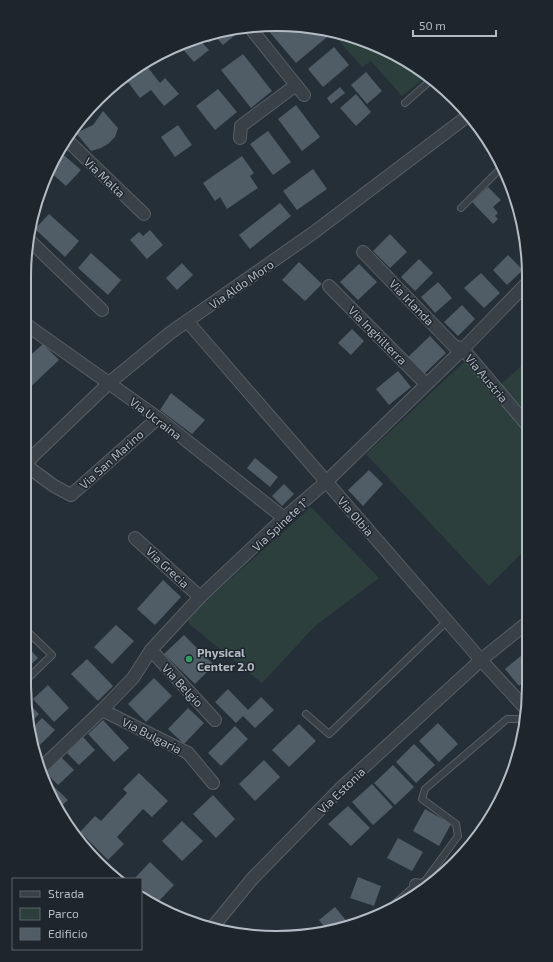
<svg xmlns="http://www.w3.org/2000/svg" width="553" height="962" font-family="'Exo 2',sans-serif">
<rect width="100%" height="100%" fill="#252f37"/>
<g fill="#2c3f3c">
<polygon points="333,34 403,58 427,76 402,96 371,61 362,67"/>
<polygon points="465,361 528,434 528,547 489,586 366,454"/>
<polygon points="527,361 527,419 499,386"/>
<polygon points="311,507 379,578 315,626 262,683 189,624 188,617"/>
</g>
<g fill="#505c66">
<polygon points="310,26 321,30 327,37 296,63 267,29"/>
<polygon points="238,31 239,32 223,45 216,37 209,43 204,36 211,33"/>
<polygon points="199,39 209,50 194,62 181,47"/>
<polygon points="334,47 349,65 323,87 308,69"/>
<polygon points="243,54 272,91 251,108 221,70"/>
<polygon points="146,65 160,83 165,78 179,94 164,106 151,90 140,98 125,78"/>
<polygon points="366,72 382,91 367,104 351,85"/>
<polygon points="340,87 345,93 331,104 327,98"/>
<polygon points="218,89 237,112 215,130 196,106"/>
<polygon points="356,94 371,112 356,126 340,108"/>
<polygon points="296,105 320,137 302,151 278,119"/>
<polygon points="103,111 118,128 115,137 108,144 101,148 91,151 76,133 93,125"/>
<polygon points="178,125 192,145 175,157 161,137"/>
<polygon points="268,131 291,162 273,175 250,144"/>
<polygon points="58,150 81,170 66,186 49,171"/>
<polygon points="242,156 254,173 250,176 258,188 227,209 220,197 215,201 203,183"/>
<polygon points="313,169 327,189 297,210 283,191"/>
<polygon points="488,187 501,200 493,207 498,213 495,216 498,219 493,224 472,202"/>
<polygon points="280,203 291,216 250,249 239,235"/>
<polygon points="49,214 79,241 65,257 35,229"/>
<polygon points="150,230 163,245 147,259 130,240 139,232 143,236"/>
<polygon points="390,234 407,252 390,268 373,251"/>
<polygon points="91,253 121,280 108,295 78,268"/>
<polygon points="508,255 523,270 507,285 493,270"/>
<polygon points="419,259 433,273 415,291 401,277"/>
<polygon points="299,262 322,284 305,301 282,280"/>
<polygon points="182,263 193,275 177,290 166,278"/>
<polygon points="359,264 377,282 358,300 340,282"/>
<polygon points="481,273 500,293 484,308 464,288"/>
<polygon points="438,282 452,298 435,313 421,297"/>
<polygon points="462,305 475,319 458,336 444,322"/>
<polygon points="352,329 364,341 351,355 338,343"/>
<polygon points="430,336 446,353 424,374 408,357"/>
<polygon points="43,344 59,360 24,393 24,361"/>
<polygon points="398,371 411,387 389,405 376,389"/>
<polygon points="171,393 205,420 192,434 160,410"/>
<polygon points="255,458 278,477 270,487 247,468"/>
<polygon points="369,470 383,484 363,506 348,490"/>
<polygon points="284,484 294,494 282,506 272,496"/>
<polygon points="163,580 181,597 155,625 137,609"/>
<polygon points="116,625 134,641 112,664 94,647"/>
<polygon points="184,635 214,665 195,684 164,654"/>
<polygon points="24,643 38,658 24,671"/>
<polygon points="528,650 528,678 519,686 505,669"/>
<polygon points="87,659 113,686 98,701 71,674"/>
<polygon points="154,678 172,696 146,722 128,704"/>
<polygon points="48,685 69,708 54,722 33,699"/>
<polygon points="228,689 248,710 261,697 274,710 255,728 243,716 236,723 215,702"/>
<polygon points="27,702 39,714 30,723 29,714"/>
<polygon points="188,708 204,723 184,744 168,729"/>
<polygon points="42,718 55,730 35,750 31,729"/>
<polygon points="103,720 129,748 114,762 88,734"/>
<polygon points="438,723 458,744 439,762 419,741"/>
<polygon points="299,724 316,741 289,767 272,750"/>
<polygon points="235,726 248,739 221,766 208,753"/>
<polygon points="83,737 95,750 79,765 67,753"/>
<polygon points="414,744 435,765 416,783 396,762"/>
<polygon points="61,757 74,770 58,785 45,772"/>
<polygon points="264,760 280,777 255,801 239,784"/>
<polygon points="393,765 414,787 395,805 374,783"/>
<polygon points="139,773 168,801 152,817 143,809 117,837 124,844 108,860 80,832 95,816 101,821 127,793 123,789"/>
<polygon points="49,782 68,800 59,808 47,784"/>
<polygon points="372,784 393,807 373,825 352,802"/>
<polygon points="213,795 235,819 216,838 193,814"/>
<polygon points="348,806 370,828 351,846 328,824"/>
<polygon points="425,809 451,824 439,846 413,831"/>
<polygon points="182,821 203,841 182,861 162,841"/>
<polygon points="398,838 423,852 412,871 387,858"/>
<polygon points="150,862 174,885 157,903 141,888 141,879 134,879"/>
<polygon points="358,877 381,886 374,906 350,898"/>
<polygon points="335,907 349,924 327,930 319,920"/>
</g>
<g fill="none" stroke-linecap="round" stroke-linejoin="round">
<g stroke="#565f66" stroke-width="8">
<g id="lane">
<polyline points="405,103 431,80"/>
<polyline points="461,208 502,167"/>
<polyline points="24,682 52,655 27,631 24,634"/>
<polyline points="306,714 329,734 447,621"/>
<polyline points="391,907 416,885 425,881 458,836 456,824 422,799 425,789 507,719 526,719"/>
</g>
</g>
<g stroke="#565f66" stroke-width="14">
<g id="street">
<polyline points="252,30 304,95"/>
<polyline points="240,138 241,126 296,85"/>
<polyline points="67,140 144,214"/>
<polyline points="29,240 102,310"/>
<polyline points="363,252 454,346 463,349 528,426"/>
<polyline points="329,286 426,384"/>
<polyline points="187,321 481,660 527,710"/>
<polyline points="24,323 158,418 284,518"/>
<polyline points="24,464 54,486 71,495 158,418"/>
<polyline points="24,466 33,456 109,383 170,333 313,233 469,115"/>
<polyline points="135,538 200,597"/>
<polyline points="151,650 215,720"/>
<polyline points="102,710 188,753 213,783"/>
<polyline points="39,770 102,710 133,678 151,650 200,597 284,518 326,482 463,349 527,283"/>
<polyline points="416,885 422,888"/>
<polyline points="211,929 252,879 341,788 481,660 528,622"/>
</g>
</g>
<use href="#lane" stroke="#384148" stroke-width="6"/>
<use href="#street" stroke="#384148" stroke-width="12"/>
</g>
<circle fill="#2e9e5b" stroke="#1d262d" stroke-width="1.5" cx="189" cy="659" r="4"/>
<g text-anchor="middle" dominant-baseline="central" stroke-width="3" stroke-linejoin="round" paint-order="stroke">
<g font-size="12" fill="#b3bcc4" stroke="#1d262d">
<text transform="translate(105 177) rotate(44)">Via Malta</text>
<text transform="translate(241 284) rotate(-35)">Via Aldo Moro</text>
<text transform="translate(412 302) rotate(46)">Via Irlanda</text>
<text transform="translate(378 335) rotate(45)">Via Inghilterra</text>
<text transform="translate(487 378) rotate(50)">Via Austria</text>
<text transform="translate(156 418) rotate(37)">Via Ucraina</text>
<text transform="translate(111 459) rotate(-42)">Via San Marino</text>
<text transform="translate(356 516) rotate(49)">Via Olbia</text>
<text transform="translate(280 524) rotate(-43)">Via Spinete 1°</text>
<text transform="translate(168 567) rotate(43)">Via Grecia</text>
<text transform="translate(183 685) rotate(47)">Via Belgio</text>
<text transform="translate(152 735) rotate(27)">Via Bulgaria</text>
<text transform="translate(341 790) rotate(-44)">Via Estonia</text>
</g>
<g font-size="12" font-weight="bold" fill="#b3bcc4" stroke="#1d262d" text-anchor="start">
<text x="197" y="652">Physical<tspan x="197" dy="14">Center 2.0</tspan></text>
</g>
</g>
<path d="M0 0H553V962H0ZM276 31H277A245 245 0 0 1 522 276V686A245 245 0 0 1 277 931H276A245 245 0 0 1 31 686V276A245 245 0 0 1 276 31Z" fill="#1d262d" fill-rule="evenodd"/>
<path fill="none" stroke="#b3bcc4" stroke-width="2" d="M276 31H277A245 245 0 0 1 522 276V686A245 245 0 0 1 277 931H276A245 245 0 0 1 31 686V276A245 245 0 0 1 276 31Z"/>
<rect x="12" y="878" width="130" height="72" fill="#1d262d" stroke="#596269"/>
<rect x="20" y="891" width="20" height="6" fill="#384148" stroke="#596269"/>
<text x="48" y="898" font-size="12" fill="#b3bcc4">Strada</text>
<rect x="20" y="908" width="20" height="12" fill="#2c3f3c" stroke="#596269"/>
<text x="48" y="918" font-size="12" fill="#b3bcc4">Parco</text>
<rect x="20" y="928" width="20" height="12" fill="#505c66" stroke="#596269"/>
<text x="48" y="938" font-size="12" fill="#b3bcc4">Edificio</text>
<path d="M413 30v6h83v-6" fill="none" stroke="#b3bcc4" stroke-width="2"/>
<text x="419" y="30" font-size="12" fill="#b3bcc4" stroke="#1d262d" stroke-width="3" paint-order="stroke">50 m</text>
</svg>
